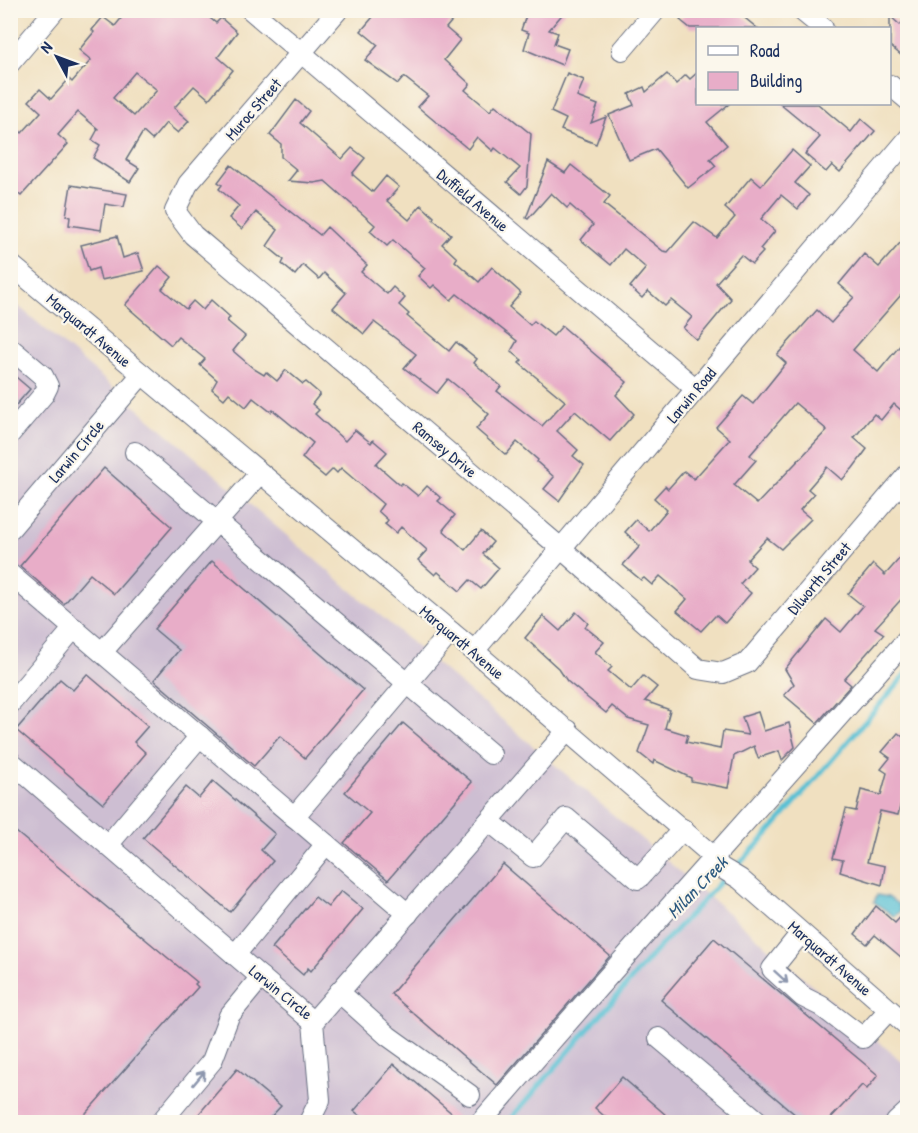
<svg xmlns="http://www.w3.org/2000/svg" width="918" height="1133" font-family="'Patrick Hand',sans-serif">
<rect width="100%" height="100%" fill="#fbf7ec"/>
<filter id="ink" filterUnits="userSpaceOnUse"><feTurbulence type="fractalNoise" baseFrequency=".0167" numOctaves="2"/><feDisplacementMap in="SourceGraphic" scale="12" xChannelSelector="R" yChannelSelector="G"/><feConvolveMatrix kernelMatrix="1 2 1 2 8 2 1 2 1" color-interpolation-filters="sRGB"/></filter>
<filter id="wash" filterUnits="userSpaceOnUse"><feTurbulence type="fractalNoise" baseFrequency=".008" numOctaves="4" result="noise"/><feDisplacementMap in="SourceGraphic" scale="24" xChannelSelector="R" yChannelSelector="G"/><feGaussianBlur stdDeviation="1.35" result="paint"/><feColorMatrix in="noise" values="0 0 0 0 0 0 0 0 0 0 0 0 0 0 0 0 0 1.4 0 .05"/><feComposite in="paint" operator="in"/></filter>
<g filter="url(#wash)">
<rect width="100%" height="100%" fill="#f0e0c0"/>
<polygon fill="#cdbed2" points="10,299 907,1066 907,1122 11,1122"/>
<polygon fill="#57c0d4" stroke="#397899" stroke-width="1.5" points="877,895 888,897 899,905 900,912 894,916 874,902"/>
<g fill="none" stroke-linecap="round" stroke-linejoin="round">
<g stroke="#57c0d4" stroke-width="5">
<polyline points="734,869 766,836 908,672"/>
<polyline points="508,1122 654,953 727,875"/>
</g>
</g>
<g id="blocks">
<g fill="#e8adc8" fill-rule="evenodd">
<path d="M128 10H200L216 23 221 18 237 32 218 57 233 70 209 99 194 86 174 108 189 121 178 133 166 123 152 140 143 132 126 160 139 168 130 182 93 158 100 145 92 140 98 129 78 112 58 135 68 144 21 196 10 187V122L22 133 41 112 29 101 40 89 51 99 69 79 72 82 91 60 79 50 94 32 92 30 103 17 115 26ZM135 72 157 90 134 116 113 98Z"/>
<polygon points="379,10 461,10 446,28 460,40 444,60 470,84 465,90 490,111 495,105 531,134 527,186 521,194 507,182 520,168 495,148 493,151 477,137 468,149 418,107 428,96 404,77 398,84 365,60 378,45 361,31"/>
<polygon points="528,10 566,10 549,30 558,33 554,44 568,49 562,65 524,49 529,33 521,30"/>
<polygon points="688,10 735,10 757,28 690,28 680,20"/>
<polygon points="890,16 900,25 908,16 908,61 890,46"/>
<polygon points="698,72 698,104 729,104 707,122 727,145 710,159 716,166 688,188 656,149 629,160 609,115 634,105 629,94 644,87 646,92 667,74 676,84 686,75 690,79"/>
<polygon points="567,73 584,80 577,97 598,105 591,123 606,117 596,144 561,130 566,119 551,112"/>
<polygon points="296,100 309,111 300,123 342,159 352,148 365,158 352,174 373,192 386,176 399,187 387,201 409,220 421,205 434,217 433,219 451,234 442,244 457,258 455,261 479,282 492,267 521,293 509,307 530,325 534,321 553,336 562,326 627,382 616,395 634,414 610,441 575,411 557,431 578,450 573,456 584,465 559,501 544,489 554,477 537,462 538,460 517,442 506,455 476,429 489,414 469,396 448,379 437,393 404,368 416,354 374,322 364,334 333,308 346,293 324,273 319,279 303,265 295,275 282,264 284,260 267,246 278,230 256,212 242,229 229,218 239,206 219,189 222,185 218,182 231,165 320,235 327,227 367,265 361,272 387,294 393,287 405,298 399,305 409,314 407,316 449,351 456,342 477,359 474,363 501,386 497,391 542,426 565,401 519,363 522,360 511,351 517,341 457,294 451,300 434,285 431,288 418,276 425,268 393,240 387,246 370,231 375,225 325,181 314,183 288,181 297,170 281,157 281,144 270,135"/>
<polygon points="780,104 818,104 851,132 861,119 875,131 840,172 832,165 826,172 805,154 820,137"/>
<polygon points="792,150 810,166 795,183 809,195 798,209 781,195 761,219 775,231 760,249 763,252 752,264 741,255 716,283 731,299 697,340 683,328 692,317 671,300 665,306 648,291 642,298 630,287 646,268 624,249 611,265 581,240 593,225 570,205 567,208 551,193 528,219 526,218 548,162 565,173 571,165 610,196 604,204 663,251 668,252 694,222 717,238 735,217 725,208 751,177 761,186"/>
<polygon points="71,185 127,194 124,207 105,204 101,230 69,225 70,217 66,216"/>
<path d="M908 234V287L853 350 878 372 908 336V416L894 404 881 420 874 414 854 438 867 449 853 468 842 480 827 467 808 489 814 494 800 510 811 519 781 549 767 538 747 560 755 567 740 584 751 593 725 623 716 615 701 631 677 611 687 599 660 576 652 585 644 578 641 580 623 565 640 546 625 532 636 520 649 531 667 510 654 498 665 486 668 489 684 471 694 479 730 439 716 427 743 396 753 404 786 363 777 355 817 310 831 323 854 297 839 284 864 254 879 267ZM795 403 827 430 757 504 734 485 756 460 750 455Z"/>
<polygon points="117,236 123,258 138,253 144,271 101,280 98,268 89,271 81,245"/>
<polygon points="159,266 172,277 162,289 186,309 193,301 203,310 211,300 230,317 227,321 245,336 233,351 254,369 264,375 266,372 277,381 286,370 303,384 306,382 320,394 312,404 319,410 315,414 345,441 355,430 371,443 373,440 387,452 376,464 400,485 402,483 418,496 427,486 441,498 438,501 455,515 443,530 465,550 481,531 493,542 483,554 499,568 481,589 470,580 460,591 438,572 435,575 418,560 427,550 401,527 396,533 385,524 388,520 378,511 383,504 341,468 337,473 333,469 325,477 302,458 313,443 273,410 271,412 253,398 246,407 229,393 224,399 212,389 217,380 200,365 205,359 178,337 171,345 125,305"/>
<polygon points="10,372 30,389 10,412"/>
<polygon points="104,468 172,527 114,594 90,574 64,604 20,566"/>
<polygon points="908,549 908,592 875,628 884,634 844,679 851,685 817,723 784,695 794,684 785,669 826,619 841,632 863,606 848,594 873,564 885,575"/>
<polygon points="212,561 363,690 305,758 280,736 254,766 154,680 179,650 154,629"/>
<polygon points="576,612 588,623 585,627 604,642 595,652 612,667 608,671 631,690 643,676 657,687 645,701 670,710 665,728 688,735 686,742 720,749 723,731 748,735 742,717 758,712 764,731 789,723 795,747 782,760 779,751 758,758 754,746 734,756 728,788 691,781 691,778 654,760 653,764 639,753 649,725 628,719 612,706 606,713 567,681 559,669 525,638 543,616 560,631"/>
<polygon points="87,674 148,726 134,742 146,753 103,804 16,730 60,679 73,690"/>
<polygon points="403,723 472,782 388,880 344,843 370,813 345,792"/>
<polygon points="898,733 908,741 908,793 904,790 898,815 880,811 867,862 885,866 882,885 840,872 843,860 833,858 846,809 856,811 861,790 881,795 887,773 881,769 890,758 882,752"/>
<polygon points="213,781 275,834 261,850 273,861 230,912 143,838 186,787 199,798"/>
<polygon points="10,827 197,982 195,984 198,987 78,1122 10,1122"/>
<polygon points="503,864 610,956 497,1085 391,994"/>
<polygon points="341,891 363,909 311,971 308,968 303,975 272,948 315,897 328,907"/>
<polygon points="876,906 895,923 908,909 908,963 875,935 867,944 855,934"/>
<polygon points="714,938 878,1075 867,1089 862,1085 827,1122 804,1122 661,1000"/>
<polygon points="394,1064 462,1122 369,1122 354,1111"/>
<polygon points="237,1069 281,1106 266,1122 192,1122"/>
<polygon points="622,1077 674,1122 611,1122 595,1108"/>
</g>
</g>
</g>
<g filter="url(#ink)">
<use href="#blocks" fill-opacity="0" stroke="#666d80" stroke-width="1.5"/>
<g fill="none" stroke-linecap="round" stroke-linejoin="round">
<g stroke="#666d80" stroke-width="22">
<g id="minor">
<polyline points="251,10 696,389"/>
<polyline points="338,10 188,184 175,211 193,235 563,550 698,669 723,673 747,663 908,474"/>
<polyline points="801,10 823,28"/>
<polyline points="622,50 656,10"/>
<polyline points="10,63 55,10"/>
<polyline points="890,85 908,100"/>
<polyline points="10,264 474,651 714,857 720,867 740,879 908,1026"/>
<polyline points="10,348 43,376 48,386 44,394 10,434"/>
<polyline points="135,452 491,754"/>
<polyline points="10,529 142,374"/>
<polyline points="10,574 408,914"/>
<polyline points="474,651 908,139"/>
<polyline points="102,652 260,473"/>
<polyline points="10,704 74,628"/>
<polyline points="10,761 313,1022 568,730"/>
<polyline points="294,817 451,632"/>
<polyline points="489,821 533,857 566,818 638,879 683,829"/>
<polyline points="108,845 200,736"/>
<polyline points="801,933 772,969 803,997 821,1006 863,1038 889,1010"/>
<polyline points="235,955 326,844"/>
<polyline points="339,992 388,1036 470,1095"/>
<polyline points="659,1038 759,1122"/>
<polyline points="161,1122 212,1061 229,1016 261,977"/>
<polyline points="309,1122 320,1100 313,1022"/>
<path d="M481 1122C621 959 766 800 908 638"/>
<polyline points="896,1122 908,1111"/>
</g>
</g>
<use href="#minor" stroke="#fff" stroke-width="20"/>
</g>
<defs><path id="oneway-shaft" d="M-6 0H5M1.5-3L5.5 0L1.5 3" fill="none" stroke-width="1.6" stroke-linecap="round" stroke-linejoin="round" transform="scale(1.5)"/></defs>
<g stroke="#8d97ae">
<use href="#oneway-shaft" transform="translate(781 977) rotate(42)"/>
<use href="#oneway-shaft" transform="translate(199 1078) rotate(-50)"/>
</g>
</g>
<g text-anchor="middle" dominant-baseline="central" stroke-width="4.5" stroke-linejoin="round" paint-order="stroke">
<g font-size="16" fill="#1b2f5e" stroke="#fbf7ec">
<text transform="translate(253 109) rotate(-49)">Muroc Street</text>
<text transform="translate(473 200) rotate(40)">Duffield Avenue</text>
<text transform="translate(89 330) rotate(40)">Marquardt Avenue</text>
<text transform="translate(691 395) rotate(-50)">Larwin Road</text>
<text transform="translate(445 449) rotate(40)">Ramsey Drive</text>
<text transform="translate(76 451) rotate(-50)">Larwin Circle</text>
<text transform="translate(819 578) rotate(-50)">Dilworth Street</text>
<text transform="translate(462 642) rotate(40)">Marquardt Avenue</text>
<text transform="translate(830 958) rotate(41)">Marquardt Avenue</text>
<text transform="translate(281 992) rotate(39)">Larwin Circle</text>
</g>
<g font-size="18" font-style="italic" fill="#2d5a81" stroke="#fbf7ec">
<text transform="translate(697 887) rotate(-46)">Milan Creek</text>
</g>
</g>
<rect width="918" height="1133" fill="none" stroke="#fbf7ec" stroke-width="36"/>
<rect x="696" y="27" width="195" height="78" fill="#fbf7ec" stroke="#a1a7b3" stroke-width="1.5"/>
<rect x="708" y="46" width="30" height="9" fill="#ffffff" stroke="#a1a7b3" stroke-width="1.5"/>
<text x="750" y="57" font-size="18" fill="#1b2f5e">Road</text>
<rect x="708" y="72" width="30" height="18" fill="#e8adc8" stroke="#a1a7b3" stroke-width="1.5"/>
<text x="750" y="87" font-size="18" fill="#1b2f5e">Building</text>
<g transform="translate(57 57) rotate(311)" stroke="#fbf7ec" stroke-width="4.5" paint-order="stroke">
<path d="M0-4.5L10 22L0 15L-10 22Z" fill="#1b2f5e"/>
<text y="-9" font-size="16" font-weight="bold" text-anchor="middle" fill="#1b2f5e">N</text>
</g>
</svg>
